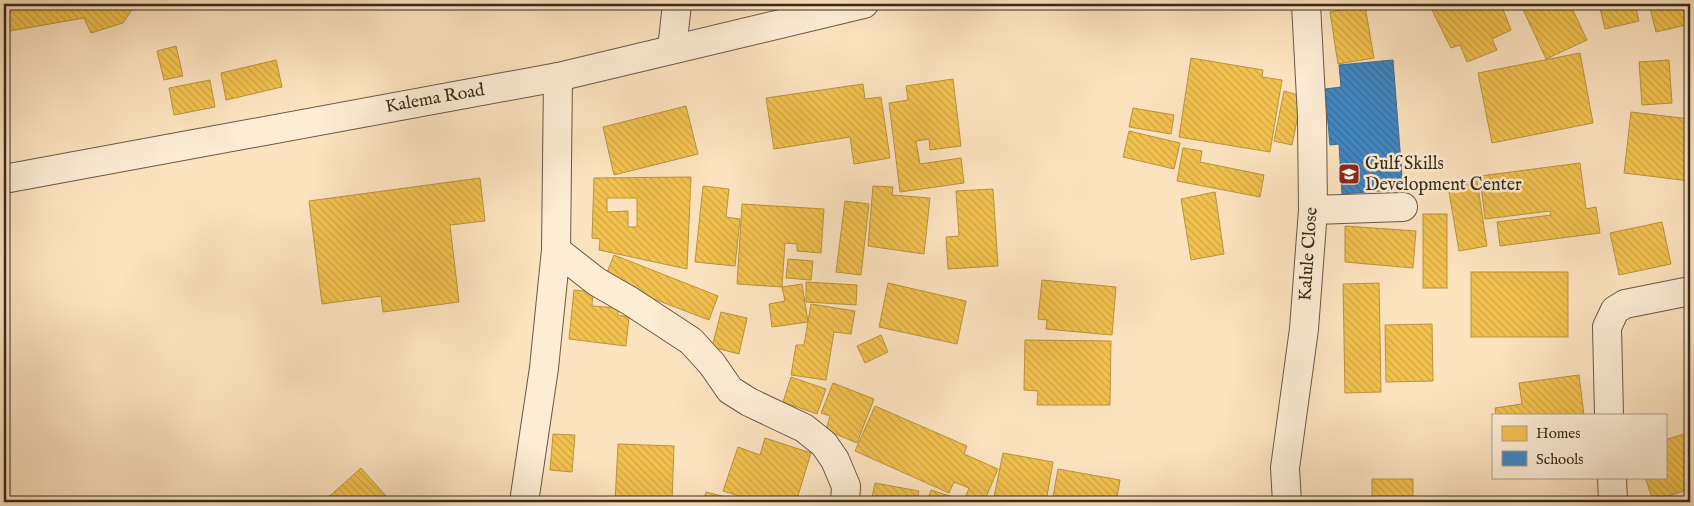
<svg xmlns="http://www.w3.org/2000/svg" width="1694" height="506" font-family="'IM FELL English',serif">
<defs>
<pattern id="homes-back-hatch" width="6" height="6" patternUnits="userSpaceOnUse" patternTransform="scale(1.25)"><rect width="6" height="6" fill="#f2c14e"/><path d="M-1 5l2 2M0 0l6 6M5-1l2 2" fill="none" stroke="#d0a644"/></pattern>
<pattern id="schools-back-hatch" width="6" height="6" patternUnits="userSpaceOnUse" patternTransform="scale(1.25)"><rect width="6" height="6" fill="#3f88c5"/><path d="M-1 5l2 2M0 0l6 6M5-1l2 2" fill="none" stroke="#366f9f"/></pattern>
</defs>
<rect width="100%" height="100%" fill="#fce3bf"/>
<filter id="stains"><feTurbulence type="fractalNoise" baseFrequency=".004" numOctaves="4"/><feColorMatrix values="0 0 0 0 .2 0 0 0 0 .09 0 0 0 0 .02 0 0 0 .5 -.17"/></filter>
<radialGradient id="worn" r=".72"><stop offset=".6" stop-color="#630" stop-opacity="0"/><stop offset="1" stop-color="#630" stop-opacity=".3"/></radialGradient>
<g fill="url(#homes-back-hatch)" stroke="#ba943f" fill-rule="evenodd">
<polygon points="4,4 136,4 123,23 91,33 84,18 4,32"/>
<polygon points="1429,4 1501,4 1511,30 1492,39 1497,50 1467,62 1460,45 1451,48"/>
<polygon points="1524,4 1570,4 1587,40 1546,59 1521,5"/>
<polygon points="1599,4 1621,4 1621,5 1635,4 1639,21 1605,29"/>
<polygon points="1649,4 1688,4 1690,24 1656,32"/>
<polygon points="1365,6 1374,58 1338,64 1330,12"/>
<polygon points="176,46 183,76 164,80 157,51"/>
<polygon points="1580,53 1593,123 1492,143 1478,73"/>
<polygon points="1191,58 1263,70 1262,77 1282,80 1270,152 1179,137"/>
<polygon points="276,60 282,87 226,100 221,73"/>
<polygon points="1669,60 1672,103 1642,105 1639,62"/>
<polygon points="953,79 961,146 930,150 929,139 916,141 920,164 961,158 964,183 900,192 889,103 908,100 906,86"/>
<polygon points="210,80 215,107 174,115 169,88"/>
<polygon points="863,84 865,99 881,97 890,158 854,164 850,137 774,149 766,98"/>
<polygon points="1284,91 1302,96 1292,145 1274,141"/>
<polygon points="686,106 698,154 614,175 603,127"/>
<polygon points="1133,108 1174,115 1171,134 1129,127"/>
<polygon points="1631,112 1690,119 1690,181 1624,173"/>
<polygon points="1129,131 1180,143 1174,169 1123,157"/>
<polygon points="1183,148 1202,151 1200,162 1264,175 1260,197 1177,181"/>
<polygon points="1580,163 1586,209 1596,207 1600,233 1500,246 1497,222 1551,215 1550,211 1485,219 1480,176"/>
<path d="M691 177 687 269 599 250 600 239 592 238 594 178ZM607 198H637V227H628V211L607 212Z"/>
<polygon points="480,178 485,221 450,225 459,302 383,312 381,296 322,304 309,201"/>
<polygon points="1477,181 1487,246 1459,251 1448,186"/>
<polygon points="703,186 729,189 726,217 740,219 735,266 695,262"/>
<polygon points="873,186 893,187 892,195 930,198 924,254 868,246"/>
<polygon points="993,189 998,266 948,269 946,237 959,236 956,191"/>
<polygon points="1215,192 1224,254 1191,260 1181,199"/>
<polygon points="845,201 869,204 861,275 836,272"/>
<polygon points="742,204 824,209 821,253 797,251 797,244 785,243 782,287 737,284"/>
<rect x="1423" y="214" width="24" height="74"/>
<polygon points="1662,222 1671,264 1619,275 1610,233"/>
<polygon points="1345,226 1416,231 1413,268 1345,262"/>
<polygon points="614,255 718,296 709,320 604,280"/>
<polygon points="788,259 813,261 811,280 786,278"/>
<rect x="1471" y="272" width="97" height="65"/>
<polygon points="1042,280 1116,287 1112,335 1046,329 1047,320 1038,319"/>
<polygon points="806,282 857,285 856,305 806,302"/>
<polygon points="888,283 966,301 957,344 879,327"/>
<polygon points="1379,283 1381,392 1345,393 1343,284"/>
<polygon points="802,284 808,322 772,327 769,304 785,301 782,287"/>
<polygon points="574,290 593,292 592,306 618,308 618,315 629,317 626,346 569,339"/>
<polygon points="811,304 855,311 851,334 834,332 826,380 791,375 796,345 804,345"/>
<polygon points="721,312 747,318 739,354 712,347"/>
<polygon points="1432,324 1433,381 1386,382 1385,325"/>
<polygon points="881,335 888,352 865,363 857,346"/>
<polygon points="1025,340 1111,341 1110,405 1037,405 1038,391 1024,390"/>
<polygon points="1579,375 1584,415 1496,415 1495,408 1522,404 1519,383"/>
<polygon points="791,377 826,389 817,414 783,402"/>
<polygon points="833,383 874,399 857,443 826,430 830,416 821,413"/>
<polygon points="875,406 967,446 964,454 998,469 984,502 976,502 965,498 969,488 954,482 949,493 855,451"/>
<polygon points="1690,432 1690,489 1653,501 1645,477 1665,477 1665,440"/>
<polygon points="553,434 575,435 572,472 550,470"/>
<polygon points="765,438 811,453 796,502 759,502 723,491 738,447 760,455"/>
<polygon points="618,444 674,446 672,502 615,502"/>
<polygon points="1003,453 1053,462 1046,502 993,502"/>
<polygon points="361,468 387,497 381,502 323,502"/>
<polygon points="1058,469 1120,480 1116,502 1052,502"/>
<rect x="1372" y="479" width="41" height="23"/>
<polygon points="875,483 919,491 917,502 871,502"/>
<polygon points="931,490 969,502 927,502"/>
<polygon points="706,492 746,502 703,502"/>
</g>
<polygon fill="url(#schools-back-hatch)" stroke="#3d6c92" points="1393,60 1403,189 1342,194 1339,144 1330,145 1325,89 1341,87 1339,65"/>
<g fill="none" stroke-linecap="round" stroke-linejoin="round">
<g stroke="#685844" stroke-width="30">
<g id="minor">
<polyline points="672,49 677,4"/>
<polyline points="4,179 558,77 864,4"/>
<polyline points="1313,210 1403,207"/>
<polyline points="556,250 597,282 630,301 691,341 712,364 730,390 749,402 804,428 824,444 835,460 846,486 845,502"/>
<polyline points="1609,415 1607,327 1615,310 1625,304 1690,291"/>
<polyline points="1612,477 1613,502"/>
<polyline points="524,502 544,368 556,250 558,77"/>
<polyline points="1287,502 1285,468 1304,329 1313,210 1312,117 1306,4"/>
</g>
</g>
<use href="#minor" stroke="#fdedd5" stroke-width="28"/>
</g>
<defs>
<g id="school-square" transform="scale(1.125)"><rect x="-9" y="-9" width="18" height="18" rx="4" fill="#8f2418" stroke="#fdedd5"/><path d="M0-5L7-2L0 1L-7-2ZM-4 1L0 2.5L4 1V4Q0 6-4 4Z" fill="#fff"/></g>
</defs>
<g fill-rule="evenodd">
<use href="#school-square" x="1349" y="174"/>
</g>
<g text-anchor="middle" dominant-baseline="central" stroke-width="5" stroke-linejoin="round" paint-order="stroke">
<g font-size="18" fill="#372a1b" stroke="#fdedd5">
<text transform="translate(435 99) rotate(-10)">Kalema Road</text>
<text transform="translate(1309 254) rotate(-86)">Kalule Close</text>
</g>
<g font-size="18" fill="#372a1b" stroke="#fdedd5" text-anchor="start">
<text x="1365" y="164">Gulf Skills<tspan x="1365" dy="21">Development Center</tspan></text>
</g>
</g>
<rect width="1694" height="506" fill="none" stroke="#fce3bf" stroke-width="20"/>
<rect x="5" y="5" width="1684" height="496" fill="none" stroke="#372a1b" stroke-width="2.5"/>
<rect x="10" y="10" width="1674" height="486" fill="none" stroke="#372a1b"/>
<rect x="1492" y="414" width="175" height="65" fill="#fdedd5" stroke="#ae9f8b"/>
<rect x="1502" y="426" width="25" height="15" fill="#f2c14e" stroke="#ae9f8b"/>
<text x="1536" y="438" font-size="15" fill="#372a1b">Homes</text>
<rect x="1502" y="451" width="25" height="15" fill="#3f88c5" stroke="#ae9f8b"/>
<text x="1536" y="464" font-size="15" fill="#372a1b">Schools</text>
<rect width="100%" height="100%" filter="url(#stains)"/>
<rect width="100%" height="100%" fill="url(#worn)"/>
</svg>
